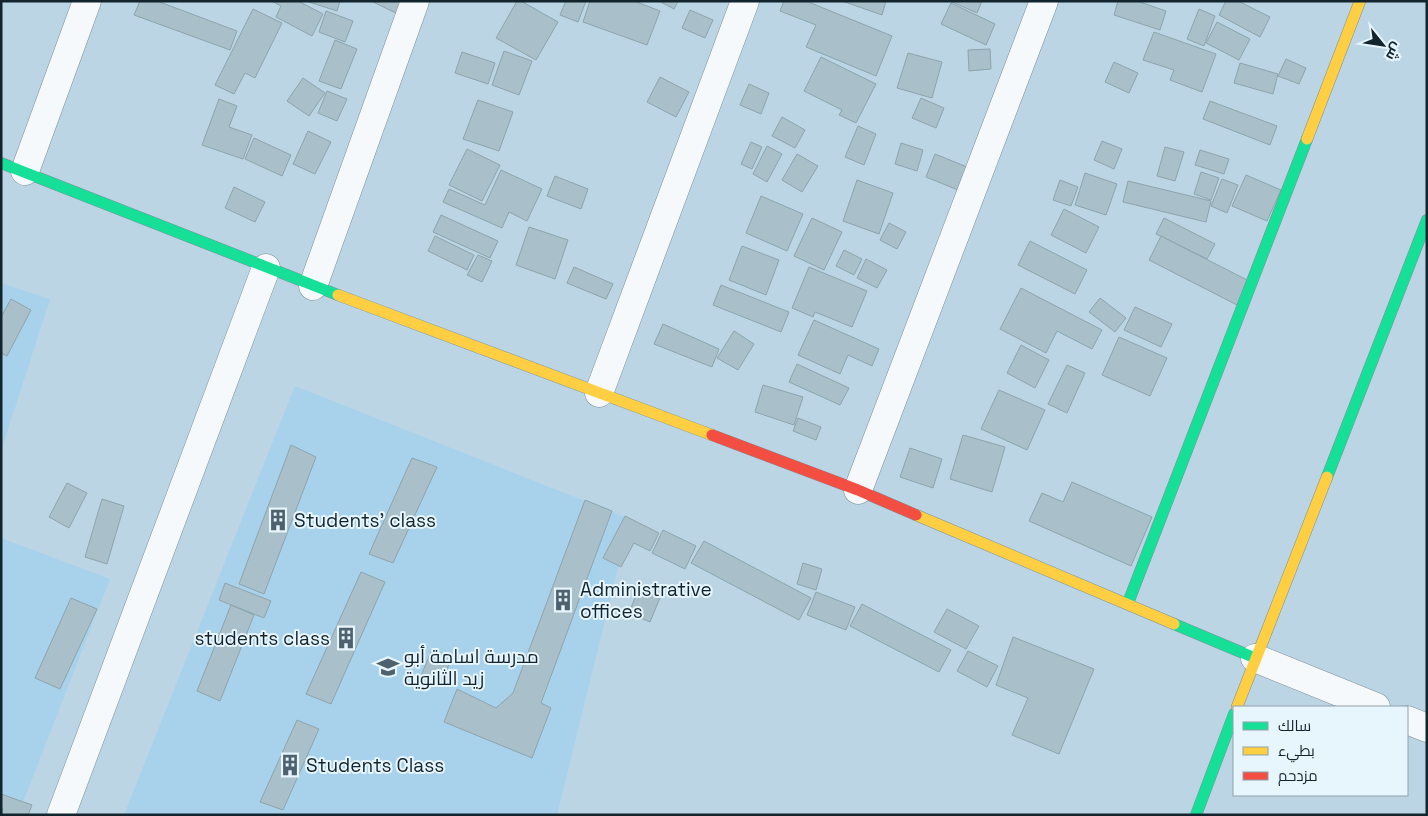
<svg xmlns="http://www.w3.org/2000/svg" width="1428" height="816" font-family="'Space Grotesk',Cairo,sans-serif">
<rect width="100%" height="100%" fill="#bbd5e4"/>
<g fill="#a8d2eb">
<polygon points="1,283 50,299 1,451"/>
<polygon points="295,386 630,519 557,815 124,815"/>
<polygon points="1,538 110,579 18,815 1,815"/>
</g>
<g fill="#a9bfc9" stroke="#8da4ad">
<polygon points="140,1 157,1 237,31 230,50 134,15"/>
<polygon points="272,1 298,1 323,14 312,36 276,17 281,6"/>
<polygon points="306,1 340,1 337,11"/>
<polygon points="371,1 404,1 398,14"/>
<polygon points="517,1 521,1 558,22 536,60 496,38"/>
<polygon points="566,1 586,1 578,22 560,15"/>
<polygon points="590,1 634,1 660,11 647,45 583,22"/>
<polygon points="659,1 678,1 674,9"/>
<polygon points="784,1 806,1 892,36 876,76 806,47 816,25 780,11"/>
<polygon points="842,1 886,1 882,15"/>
<polygon points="950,1 982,1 977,13"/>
<polygon points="1118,1 1137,1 1166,11 1160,30 1114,15"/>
<polygon points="1226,1 1238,1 1270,17 1260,37 1219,15"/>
<polygon points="951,3 995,24 986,45 941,24"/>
<polygon points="253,9 282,23 255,78 245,73 234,94 215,85"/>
<polygon points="1199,9 1215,16 1204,46 1187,39"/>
<polygon points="690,10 713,20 705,38 682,28"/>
<polygon points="326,11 353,21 345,42 319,32"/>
<polygon points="1217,22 1250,39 1239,60 1206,43"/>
<polygon points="1154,32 1216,54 1202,92 1170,80 1174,70 1143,60"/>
<polygon points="335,40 357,49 341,89 319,81"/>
<polygon points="990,49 991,69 969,71 968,50"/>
<polygon points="504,51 532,61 519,95 492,85"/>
<polygon points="462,52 495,63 488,84 455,73"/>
<polygon points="908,53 942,62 932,98 897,88"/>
<polygon points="821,57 876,84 856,123 839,115 842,110 804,91"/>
<polygon points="1286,59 1306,68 1299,84 1278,76"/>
<polygon points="1114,62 1138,73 1129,93 1105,82"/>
<polygon points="1240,63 1278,74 1273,94 1234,83"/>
<polygon points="660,77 689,92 676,117 647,102"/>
<polygon points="303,78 325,93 309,116 287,101"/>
<polygon points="749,84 769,93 761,114 740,105"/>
<polygon points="327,91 347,99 337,121 318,113"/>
<polygon points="921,98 944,108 936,128 912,118"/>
<polygon points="219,99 237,106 229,127 252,135 243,159 202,145"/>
<polygon points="478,100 513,112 499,151 463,139"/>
<polygon points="1210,101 1277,126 1270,145 1203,119"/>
<polygon points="782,117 805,130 795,148 772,136"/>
<polygon points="858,126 876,134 864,165 845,157"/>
<polygon points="308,131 331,142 315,174 293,164"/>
<polygon points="254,138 291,155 282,176 245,159"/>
<polygon points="1102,141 1122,149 1114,169 1094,160"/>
<polygon points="751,142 762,147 752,169 741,164"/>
<polygon points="901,143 923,150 917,171 895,164"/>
<polygon points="767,146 782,154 767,182 753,174"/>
<polygon points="1165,147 1184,152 1175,181 1157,176"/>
<polygon points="467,149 500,165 482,201 449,185"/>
<polygon points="1200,150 1229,159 1224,174 1195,165"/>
<polygon points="797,154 818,166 802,192 782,180"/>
<polygon points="935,154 972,169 963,192 926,177"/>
<polygon points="501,170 542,189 527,221 509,212 502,228 443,202 449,189 485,205"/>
<polygon points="1201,172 1219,178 1211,200 1194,194"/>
<polygon points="1085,173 1117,184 1106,215 1075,205"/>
<polygon points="1246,175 1281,190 1267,221 1232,206"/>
<polygon points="555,176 588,189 581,209 547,196"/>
<polygon points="1222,179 1238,185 1227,213 1211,206"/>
<polygon points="857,180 893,193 879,234 843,221"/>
<polygon points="1060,180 1078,187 1071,206 1053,200"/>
<polygon points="1128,181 1211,201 1206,222 1123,202"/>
<polygon points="234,187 265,202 255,222 225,208"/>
<polygon points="761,196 803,214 787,251 746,233"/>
<polygon points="1064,209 1099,227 1086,253 1051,235"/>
<polygon points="441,215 498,241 490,258 433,232"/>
<polygon points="812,218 842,232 824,270 794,256"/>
<polygon points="1164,218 1215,244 1207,259 1156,234"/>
<polygon points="889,223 906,232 897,249 880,240"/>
<polygon points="529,227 568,240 555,279 516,265"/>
<polygon points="435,236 474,255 467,270 428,251"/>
<polygon points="1161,236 1251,282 1239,306 1149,260"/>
<polygon points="1030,241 1087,270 1075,294 1018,265"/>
<polygon points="742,246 779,260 766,295 729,280"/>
<polygon points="844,250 862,259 854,275 836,266"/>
<polygon points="478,255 492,261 482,282 467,275"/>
<polygon points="866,259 887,270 877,288 857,278"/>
<polygon points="574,267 613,284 606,299 567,283"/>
<polygon points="809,267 867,291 852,327 815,312 813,317 792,308"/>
<polygon points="721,285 789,312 781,332 713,305"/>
<polygon points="1021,288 1102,330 1092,349 1057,331 1046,353 1000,329"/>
<polygon points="1100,298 1126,318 1115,332 1089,312"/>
<polygon points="11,299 31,310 7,356 1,353 1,317"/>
<polygon points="1135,307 1172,324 1161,347 1124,330"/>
<polygon points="814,320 879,349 872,366 848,355 840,374 798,355"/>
<polygon points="663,324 719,349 712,367 654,344"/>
<polygon points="734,331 754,344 738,370 717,358"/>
<polygon points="1119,337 1167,358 1150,396 1102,375"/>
<polygon points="1021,345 1049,360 1035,388 1007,373"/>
<polygon points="797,364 849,388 840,405 789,382"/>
<polygon points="1067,365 1085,373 1067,413 1048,404"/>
<polygon points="763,385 803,397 794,425 755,412"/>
<polygon points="999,390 1045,410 1027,450 981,429"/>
<polygon points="798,418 821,427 816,440 793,431"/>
<polygon points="963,435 1005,447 992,492 950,479"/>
<polygon points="291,445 316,457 264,594 239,584"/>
<polygon points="910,448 942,459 933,488 900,477"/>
<polygon points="412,458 437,467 393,563 369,554"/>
<polygon points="1072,482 1152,517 1131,566 1029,521 1042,493 1063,502"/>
<polygon points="67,483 87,493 69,528 49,517"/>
<polygon points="102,499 124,506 107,564 85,557"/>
<polygon points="585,500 612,511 541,703 551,708 532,758 444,722 457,689 496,708 513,693"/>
<polygon points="625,516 659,533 650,551 634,543 621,567 603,558"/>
<polygon points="663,530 696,546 685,569 652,553"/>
<polygon points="704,541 811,598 799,620 691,563"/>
<polygon points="803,563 822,569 816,590 797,584"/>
<polygon points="361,572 385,582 331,704 306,694"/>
<polygon points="225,583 271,601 264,618 219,600"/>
<polygon points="638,590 660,598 650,622 629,613"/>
<polygon points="816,592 855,607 846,630 807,615"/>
<polygon points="71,598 97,609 60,689 35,678"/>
<polygon points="862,604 951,650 939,672 850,626"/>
<polygon points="231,605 254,615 220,701 197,691"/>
<polygon points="947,609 979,626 966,649 934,632"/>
<polygon points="1013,637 1094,669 1059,754 1012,735 1028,698 996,685"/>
<polygon points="432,649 452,657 441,684 421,676"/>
<polygon points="968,651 998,666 987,687 957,671"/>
<polygon points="297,720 319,729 283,810 260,802"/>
<polygon points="1,794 32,805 28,815 1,815 3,809 1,808"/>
</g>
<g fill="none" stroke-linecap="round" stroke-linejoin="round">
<g stroke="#7c909b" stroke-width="29">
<g id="street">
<polyline points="25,171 87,1"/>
<polyline points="313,286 415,1"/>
<polyline points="599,393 745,1"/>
<polyline points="858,490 1044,1"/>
<polyline points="1255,658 1376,707"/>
<polyline points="1407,720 1427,728"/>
<polyline points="61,815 266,268"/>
</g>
</g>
<g stroke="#7c909b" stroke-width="12">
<g id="fast">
<polyline points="1,163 338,295"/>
<polyline points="1327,477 1427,220"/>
<polyline points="1128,603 1307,139"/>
<polyline points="1174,624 1255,658"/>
<polyline points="1196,815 1234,714"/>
</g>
</g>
<g stroke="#7c909b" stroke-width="12">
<g id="slow">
<polyline points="1307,139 1360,1"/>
<polyline points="338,295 712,435"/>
<polyline points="916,515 1174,624"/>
<polyline points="1237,707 1327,477"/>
</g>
</g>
<g stroke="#7c909b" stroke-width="12">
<polyline id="jam" points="712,435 858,490 916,515"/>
</g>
<use href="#street" stroke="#f5f9fb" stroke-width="28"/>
<use href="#fast" stroke="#16e098" stroke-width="11"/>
<use href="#slow" stroke="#ffcf43" stroke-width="11"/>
<use href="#jam" stroke="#f24e42" stroke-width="11"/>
</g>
<defs>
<g id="building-bare" transform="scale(1.725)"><path d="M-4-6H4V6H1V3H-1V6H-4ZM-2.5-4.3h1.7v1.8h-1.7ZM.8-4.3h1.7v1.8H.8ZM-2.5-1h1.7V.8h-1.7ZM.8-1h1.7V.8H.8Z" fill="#4d626e" stroke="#e7f5fd" stroke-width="2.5" paint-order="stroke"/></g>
<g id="school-bare" transform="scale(1.725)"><path d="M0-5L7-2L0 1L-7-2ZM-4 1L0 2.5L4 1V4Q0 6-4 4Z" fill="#4d626e" stroke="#e7f5fd" stroke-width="2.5" paint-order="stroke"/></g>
</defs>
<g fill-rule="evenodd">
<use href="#building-bare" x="278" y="520"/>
<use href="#building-bare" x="563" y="600"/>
<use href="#building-bare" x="346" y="638"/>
<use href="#school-bare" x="388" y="667"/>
<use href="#building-bare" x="290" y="765"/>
</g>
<g text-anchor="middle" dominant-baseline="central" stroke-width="4" stroke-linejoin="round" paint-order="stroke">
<g font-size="19" fill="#12242e" stroke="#e7f5fd" text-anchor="start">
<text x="294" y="520">Students' class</text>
<text x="580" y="589">Administrative<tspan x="580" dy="22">offices</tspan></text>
<text x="330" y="638" text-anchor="end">students class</text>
<text x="404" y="656">مدرسة اسامة أبو<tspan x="404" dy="22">زيد الثانوية</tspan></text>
<text x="306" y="765">Students Class</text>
</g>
</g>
<rect width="1428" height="816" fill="none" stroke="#12242e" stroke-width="5"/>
<rect x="1233" y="706" width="175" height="90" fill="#e7f5fd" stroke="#92a1aa"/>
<rect x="1243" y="722" width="25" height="8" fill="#16e098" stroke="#92a1aa"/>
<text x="1278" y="731" font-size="15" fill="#12242e">سالك</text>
<rect x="1243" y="747" width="25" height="8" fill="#ffcf43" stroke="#92a1aa"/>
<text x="1278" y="756" font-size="15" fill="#12242e">بطيء</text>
<rect x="1243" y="772" width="25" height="8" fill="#f24e42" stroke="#92a1aa"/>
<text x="1278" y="781" font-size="15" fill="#12242e">مزدحم</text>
<g transform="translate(1383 45) rotate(120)" stroke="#e7f5fd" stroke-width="4" paint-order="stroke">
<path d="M0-4L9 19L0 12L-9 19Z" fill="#12242e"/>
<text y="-8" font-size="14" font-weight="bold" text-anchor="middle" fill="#12242e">ش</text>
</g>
</svg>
